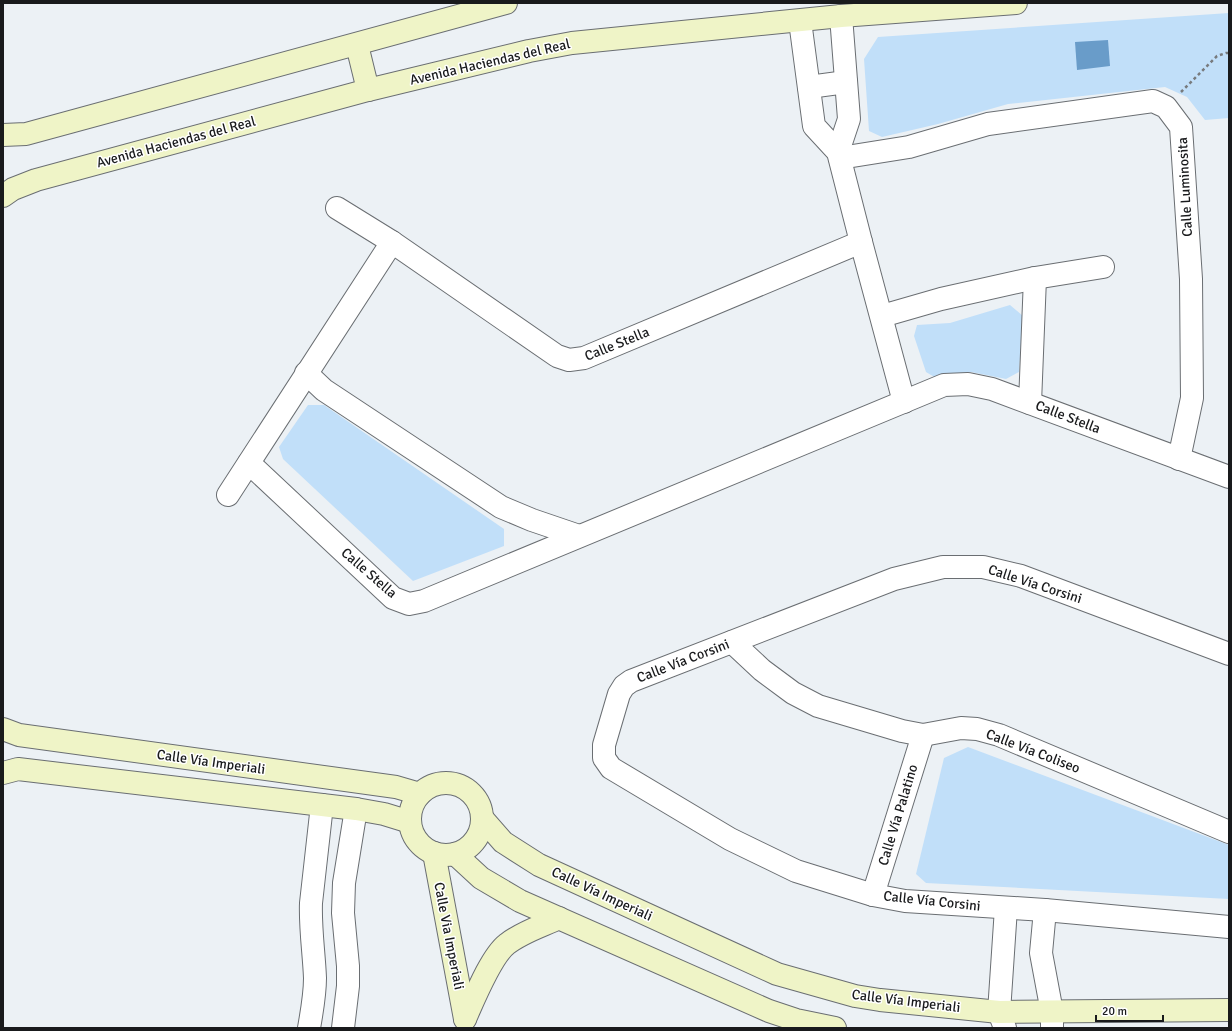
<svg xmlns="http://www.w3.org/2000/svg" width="1232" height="1031" font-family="Signika,sans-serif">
<rect width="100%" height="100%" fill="#ecf1f5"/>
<g fill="#c1dff9">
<polygon points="1229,13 1229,118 1205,120 1187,97 1165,87 1008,104 938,124 882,137 869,131 864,59 878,37"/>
<polygon points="1010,305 1023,316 1019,372 1006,379 971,372 936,378 926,372 914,336 917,325 950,323"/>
<polygon points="308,405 324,405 504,529 504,546 413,581 283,459 279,447"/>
<polygon points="968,747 1229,845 1229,899 926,883 916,874 944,758"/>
</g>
<polygon fill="#699cc9" points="1108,40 1110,66 1077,70 1075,42"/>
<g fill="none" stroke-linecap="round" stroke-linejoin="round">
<g stroke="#6a6e72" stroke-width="24">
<g id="street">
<polyline points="800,21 814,126 838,152 861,242 904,402"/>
<polyline points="809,87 846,82"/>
<polyline points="838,152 849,119 841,16"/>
<polyline points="840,158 909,147 988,124 1153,101 1166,107 1181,127 1191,279 1192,398 1179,459"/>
<polyline points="337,208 392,242 557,356 569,360 584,358 861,242"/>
<polyline points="882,316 941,299 1035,278 1103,267"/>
<polyline points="306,373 324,390 501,507 532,520 579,536"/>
<polyline points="1030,403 1035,278"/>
<polyline points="249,463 393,598 409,604 424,601 944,385 968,384 992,389 1229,477"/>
<polyline points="228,495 392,242"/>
<polyline points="732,642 762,670 793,693 818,706 902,731 923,735 961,728 977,729 999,735 1229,832"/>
<polyline points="1229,654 1021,576 983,567 943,567 894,579 631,681 624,686 619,694 604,745 604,758 611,768 730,839 796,871 873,895 905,901 1045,910 1229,927"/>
<polyline points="873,895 923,735"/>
<polyline points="1045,910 1041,953 1052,1012 1052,1028"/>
<path d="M309 1028C312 1011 315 995 315 978 314 953 310 928 311 903L322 805"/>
<polyline points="343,1028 348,986 348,966 343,913 344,883 356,809"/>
<polyline points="1005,1028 999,1012 1006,908"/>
</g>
</g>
<g stroke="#6a6e72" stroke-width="24">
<g id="secondary">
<polyline points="357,45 368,90"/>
<polyline points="3,135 26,134 506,3"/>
<polyline points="3,196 13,189 36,180 368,90 529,51 572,43 841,16 1016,3"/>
<polyline points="3,729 19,735 396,787 420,794"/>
<polyline points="3,773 18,769 356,809 384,814 410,822"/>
<circle cx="446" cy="819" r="36"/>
<polyline points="482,818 503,842 539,865 777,974 855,996 880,1000 999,1012 1229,1010"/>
<polyline points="434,853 465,1019"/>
<polyline points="455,854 481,878 520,901 769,1011 796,1020 835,1028"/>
<path d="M465 1019C474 999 491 956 507 944 522 932 542 926 559 918"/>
</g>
</g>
<polyline stroke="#787b7e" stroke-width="2.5" stroke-dasharray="3 3" stroke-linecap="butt" points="1181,92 1217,56 1226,53 1229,53"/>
<use href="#street" stroke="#fff" stroke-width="22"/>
<use href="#secondary" stroke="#eff4c7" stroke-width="22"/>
</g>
<g text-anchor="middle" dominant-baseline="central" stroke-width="3" stroke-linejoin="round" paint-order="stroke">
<g font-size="14" fill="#191a1c" stroke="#fff">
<text transform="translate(490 62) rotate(-13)">Avenida Haciendas del Real</text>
<text transform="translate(176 142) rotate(-15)">Avenida Haciendas del Real</text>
<text transform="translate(1185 187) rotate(-93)">Calle Luminosita</text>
<text transform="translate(617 344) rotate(-22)">Calle Stella</text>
<text transform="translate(1068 417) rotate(21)">Calle Stella</text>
<text transform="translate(369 573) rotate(41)">Calle Stella</text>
<text transform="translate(1035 584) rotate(18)">Calle Vía Corsini</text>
<text transform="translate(683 661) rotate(-21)">Calle Vía Corsini</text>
<text transform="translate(1033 751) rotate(21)">Calle Vía Coliseo</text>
<text transform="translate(211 762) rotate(8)">Calle Vía Imperiali</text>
<text transform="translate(898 815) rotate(-73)">Calle Vía Palatino</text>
<text transform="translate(602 894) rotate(25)">Calle Vía Imperiali</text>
<text transform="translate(932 901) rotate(6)">Calle Vía Corsini</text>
<text transform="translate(449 936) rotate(79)">Calle Via Imperiali</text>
<text transform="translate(906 1001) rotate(7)">Calle Vía Imperiali</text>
</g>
</g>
<rect width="1232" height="1031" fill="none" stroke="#191a1c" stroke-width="8"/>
<path d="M1096 1015v6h67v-6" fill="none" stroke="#191a1c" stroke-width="2"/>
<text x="1102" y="1015" font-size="12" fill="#191a1c" stroke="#ffffff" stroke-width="3" paint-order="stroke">20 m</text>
</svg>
